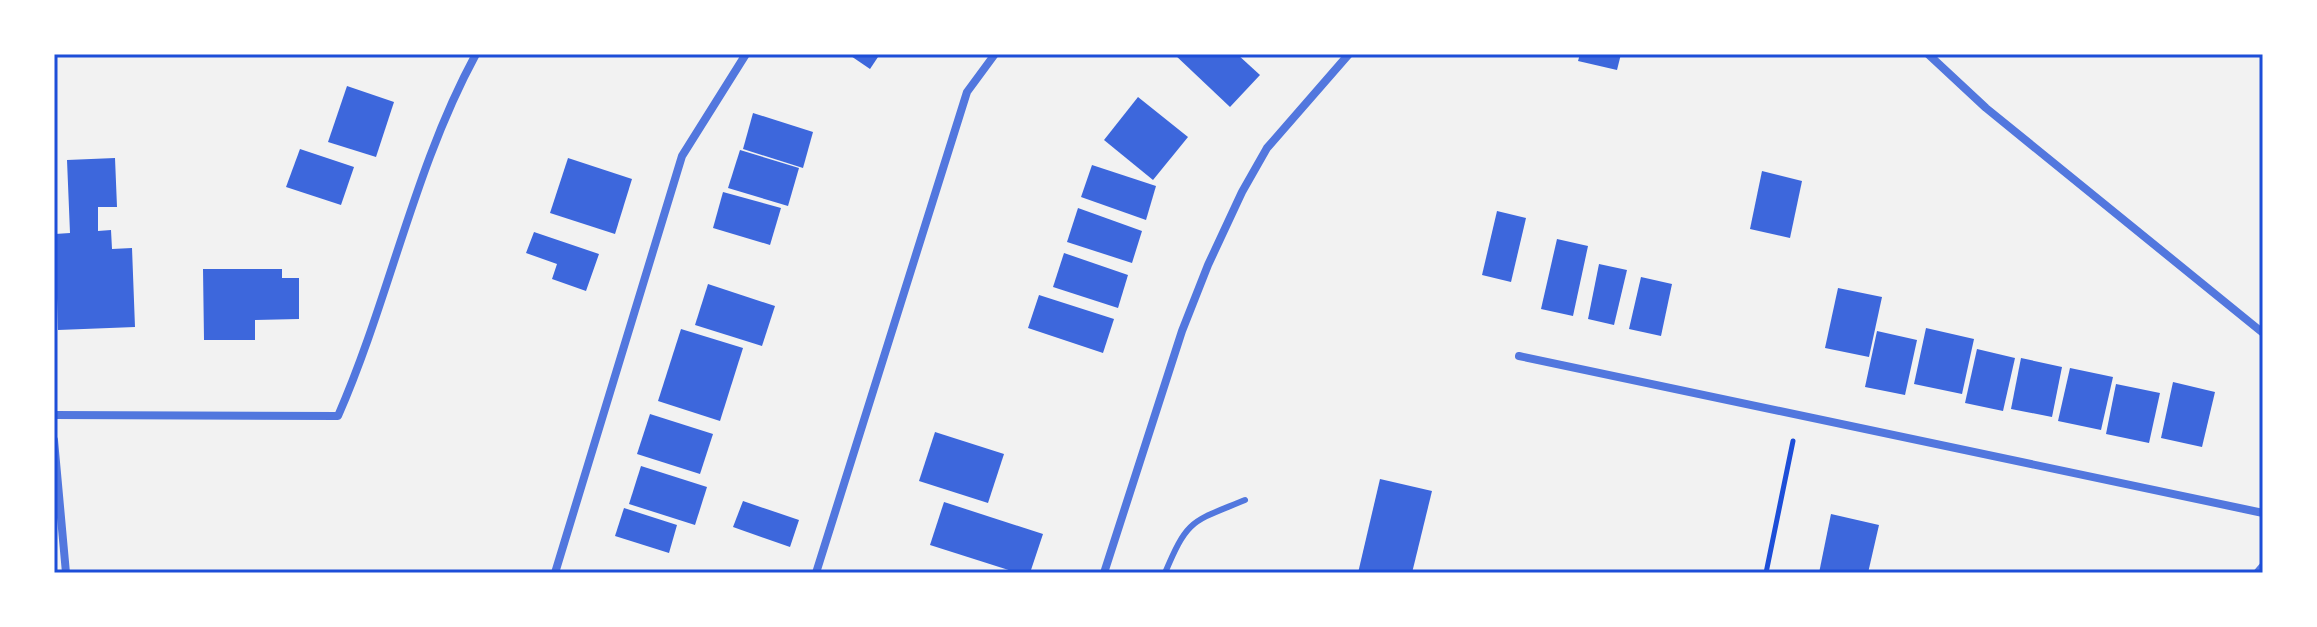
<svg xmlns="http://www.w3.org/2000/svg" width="2317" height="627" font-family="Arial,sans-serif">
<rect width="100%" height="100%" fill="#f2f2f2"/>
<g fill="#3d67dc">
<polygon points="848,54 880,54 870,69"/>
<polygon points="1174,54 1237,54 1260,75 1230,107"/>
<polygon points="1580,54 1621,54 1617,70 1578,61"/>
<polygon points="347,86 394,102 376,157 328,142"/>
<polygon points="1138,97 1188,137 1153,180 1104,140"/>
<polygon points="753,113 813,132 803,168 743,149"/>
<polygon points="300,149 354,167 341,205 286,187"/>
<polygon points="740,150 799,168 788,206 728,188"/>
<polygon points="115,158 117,207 98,207 98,231 111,230 112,249 132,248 135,327 58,330 55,234 70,233 67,160"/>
<polygon points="568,158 632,179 615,234 550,213"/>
<polygon points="1092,165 1156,186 1146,220 1081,197"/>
<polygon points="1762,171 1802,181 1790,238 1750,229"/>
<polygon points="723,192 781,208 770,245 713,228"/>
<polygon points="1078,208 1142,231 1132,263 1067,242"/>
<polygon points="1497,211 1526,218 1511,282 1482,275"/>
<polygon points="534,232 599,254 586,291 552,279 557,264 526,253"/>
<polygon points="1557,239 1588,246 1573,316 1541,309"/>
<polygon points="1064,253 1128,275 1118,308 1053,287"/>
<polygon points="1599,264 1627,270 1614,325 1588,319"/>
<polygon points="203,269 282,269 282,278 299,278 299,319 255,320 255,340 204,340"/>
<polygon points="1641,277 1672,284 1661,336 1629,329"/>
<polygon points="708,284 775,306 762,346 695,325"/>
<polygon points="1838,288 1882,297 1869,357 1825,348"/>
<polygon points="1039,295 1114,319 1103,353 1028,328"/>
<polygon points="1926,328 1974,339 1962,394 1914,384"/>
<polygon points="681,329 743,348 720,421 658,401"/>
<polygon points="1877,331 1917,340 1905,395 1865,387"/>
<polygon points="1977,349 2015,358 2003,411 1965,403"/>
<polygon points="2021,358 2062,367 2052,417 2011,409"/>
<polygon points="2070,368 2113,377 2101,430 2058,421"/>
<polygon points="2173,382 2215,392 2202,447 2161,438"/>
<polygon points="2116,384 2160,393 2149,443 2106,434"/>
<polygon points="650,414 713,434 700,474 637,454"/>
<polygon points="935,432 1004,454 988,503 919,481"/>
<polygon points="641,466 707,487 695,525 629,504"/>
<polygon points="1380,479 1432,491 1412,573 1358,573"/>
<polygon points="743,501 799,520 790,547 733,527"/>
<polygon points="944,502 1043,534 1030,573 1018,573 930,545"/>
<polygon points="624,508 677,525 669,553 615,536"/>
<polygon points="1831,514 1879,525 1868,573 1819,573"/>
</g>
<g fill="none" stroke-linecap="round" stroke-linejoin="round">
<polyline stroke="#1d4ed8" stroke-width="5" points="1766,573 1793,441"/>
<path stroke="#5277de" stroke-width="6" d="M1165 573C1188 518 1192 522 1245 500"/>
<g stroke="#5277de" stroke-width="8">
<polyline points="1928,54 1986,108 2263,333"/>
<polyline points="1519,356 2263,513"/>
<path d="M54 415 338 416C390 297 414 168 476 54"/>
<polyline points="54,440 66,573"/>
<polyline points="555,573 682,156 746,54"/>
<polyline points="816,573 967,92 995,54"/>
<polyline points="1104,573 1182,331 1208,265 1242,192 1267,148 1349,54"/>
<polyline points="2257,573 2263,566"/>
</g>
</g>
<rect width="2317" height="627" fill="none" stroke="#ffffff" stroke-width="112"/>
<rect x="56" y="56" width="2205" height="515" fill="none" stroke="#1d4ed8" stroke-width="3"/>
</svg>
